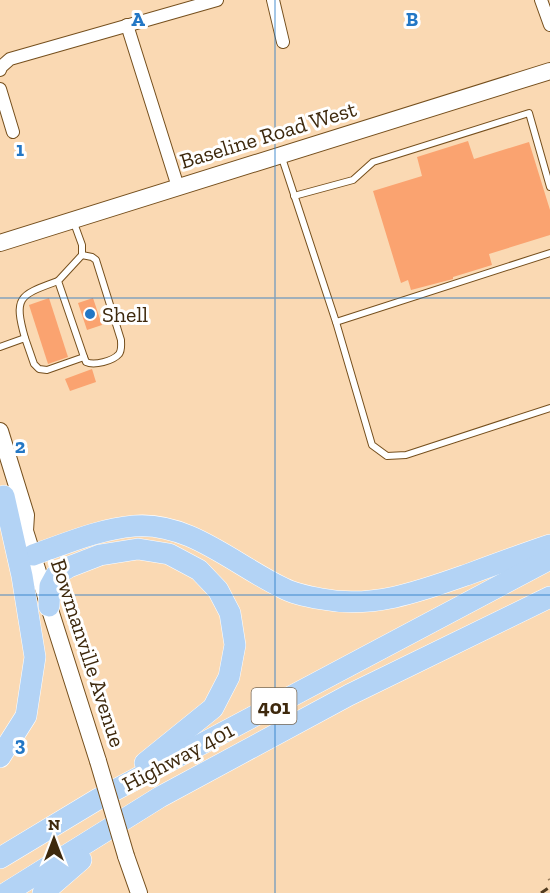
<svg xmlns="http://www.w3.org/2000/svg" width="550" height="893" font-family="'Zilla Slab',serif">
<rect width="100%" height="100%" fill="#fad9b3"/>
<g fill="#faa370">
<polygon points="468,141 474,159 529,142 550,210 550,235 489,254 492,265 453,277 453,279 411,290 408,280 401,283 373,191 422,176 417,157"/>
<polygon points="49,298 68,357 48,364 29,305"/>
<polygon points="93,298 102,325 87,330 78,303"/>
<polygon points="92,369 96,382 70,391 65,379"/>
</g>
<g fill="none" stroke-linecap="round" stroke-linejoin="round">
<g stroke="#754f1d" stroke-width="8">
<g id="lane">
<polyline points="282,158 336,322 550,253"/>
<polyline points="294,196 353,180 373,162 529,113 550,187"/>
<path d="M82 255 92 257 96 260 121 340C121 345 122 350 119 354 113 361 94 366 86 362L84 357"/>
<polyline points="336,322 372,445 387,456 406,455 550,408"/>
<path d="M25 338C13 296 20 295 58 281"/>
<polyline points="0,347 25,338 34,364 39,369 47,370 84,357 58,281 82,255 82,245 74,223"/>
</g>
</g>
<g stroke="#754f1d" stroke-width="14">
<g id="street">
<polyline points="273,0 283,42"/>
<polyline points="541,0 550,25"/>
<polyline points="127,25 178,187"/>
<polyline points="0,70 1,67 10,59 217,0"/>
<polyline points="0,89 13,132"/>
</g>
</g>
<g stroke="#754f1d" stroke-width="18">
<g id="secondary">
<polyline points="0,243 550,71"/>
<polyline points="0,431 26,515 25,531 98,761"/>
<polyline points="126,856 139,893"/>
</g>
</g>
<g stroke="#fff" stroke-width="22">
<g id="highway">
<path d="M33 555C65 544 99 529 134 526 189 521 236 566 283 588 294 594 310 597 322 599 373 609 421 591 469 574 496 564 523 554 550 545"/>
<polyline points="49,606 50,586 56,575 69,567 100,555 138,549 169,554 199,570 218,590 230,613 235,645 229,677 213,708 145,763"/>
<polyline points="0,757 26,716 35,657 22,576 4,496"/>
<polyline points="0,858 98,799 550,559"/>
<polyline points="6,893 160,797 349,695 550,597"/>
<polyline points="43,893 81,860"/>
</g>
</g>
<polyline stroke="#9b805f" stroke-width="1.5" stroke-dasharray="6 3" stroke-linecap="butt" points="548,880 550,879"/>
<use href="#lane" stroke="#fff" stroke-width="6"/>
<use href="#street" stroke="#fff" stroke-width="12"/>
<use href="#secondary" stroke="#fff" stroke-width="16"/>
<use href="#highway" stroke="#b3d3f5" stroke-width="21"/>
<polyline stroke="#513b1e" stroke-width="3" stroke-dasharray="8 8" stroke-linecap="butt" points="541,893 550,887"/>
<g stroke="#754f1d" stroke-width="18" stroke-linecap="butt">
<polyline id="secondary-bridge" points="98,761 126,856"/>
</g>
<use href="#secondary-bridge" stroke="#fff" stroke-width="16"/>
</g>
<path fill="none" stroke="#2377c5" stroke-width="1.5" stroke-opacity="0.55" d="M275 0V893M0 298H550M0 595H550"/>
<circle fill="#2377c5" stroke="#fff" stroke-width="2" cx="90" cy="314" r="6"/>
<g text-anchor="middle" dominant-baseline="central" stroke-width="6" stroke-linejoin="round" paint-order="stroke">
<rect fill="#fff" stroke="#786956" stroke-width="1.5" x="251.5" y="688" width="45" height="36" rx="4.5"/>
<g font-size="21" font-weight="bold" fill="#3e290d">
<text x="274" y="706">401</text>
</g>
<g font-size="22" fill="#3e290d" stroke="#fff">
<text transform="translate(268 135) rotate(-17)">Baseline Road West</text>
<text transform="translate(88 653) rotate(72)">Bowmanville Avenue</text>
<text transform="translate(178 757) rotate(-28)">Highway 401</text>
</g>
<g font-size="22" fill="#3e290d" stroke="#fff" text-anchor="start">
<text x="102" y="314">Shell</text>
</g>
</g>
<g font-size="20" text-anchor="middle" font-weight="bold" fill="#2377c5" stroke="#fff" stroke-width="6" stroke-linejoin="round" paint-order="stroke">
<text x="138" y="26">A</text>
<text x="412" y="26">B</text>
<text x="20" y="156">1</text>
<text x="20" y="453">2</text>
<text x="20" y="751">3</text>
</g>
<g transform="translate(54 839)" stroke="#ffffff" stroke-width="4.5" paint-order="stroke">
<path d="M0-4.5L10 22L0 15L-10 22Z" fill="#3e290d"/>
<text y="-9" font-size="16" font-weight="bold" text-anchor="middle" fill="#3e290d">N</text>
</g>
</svg>
